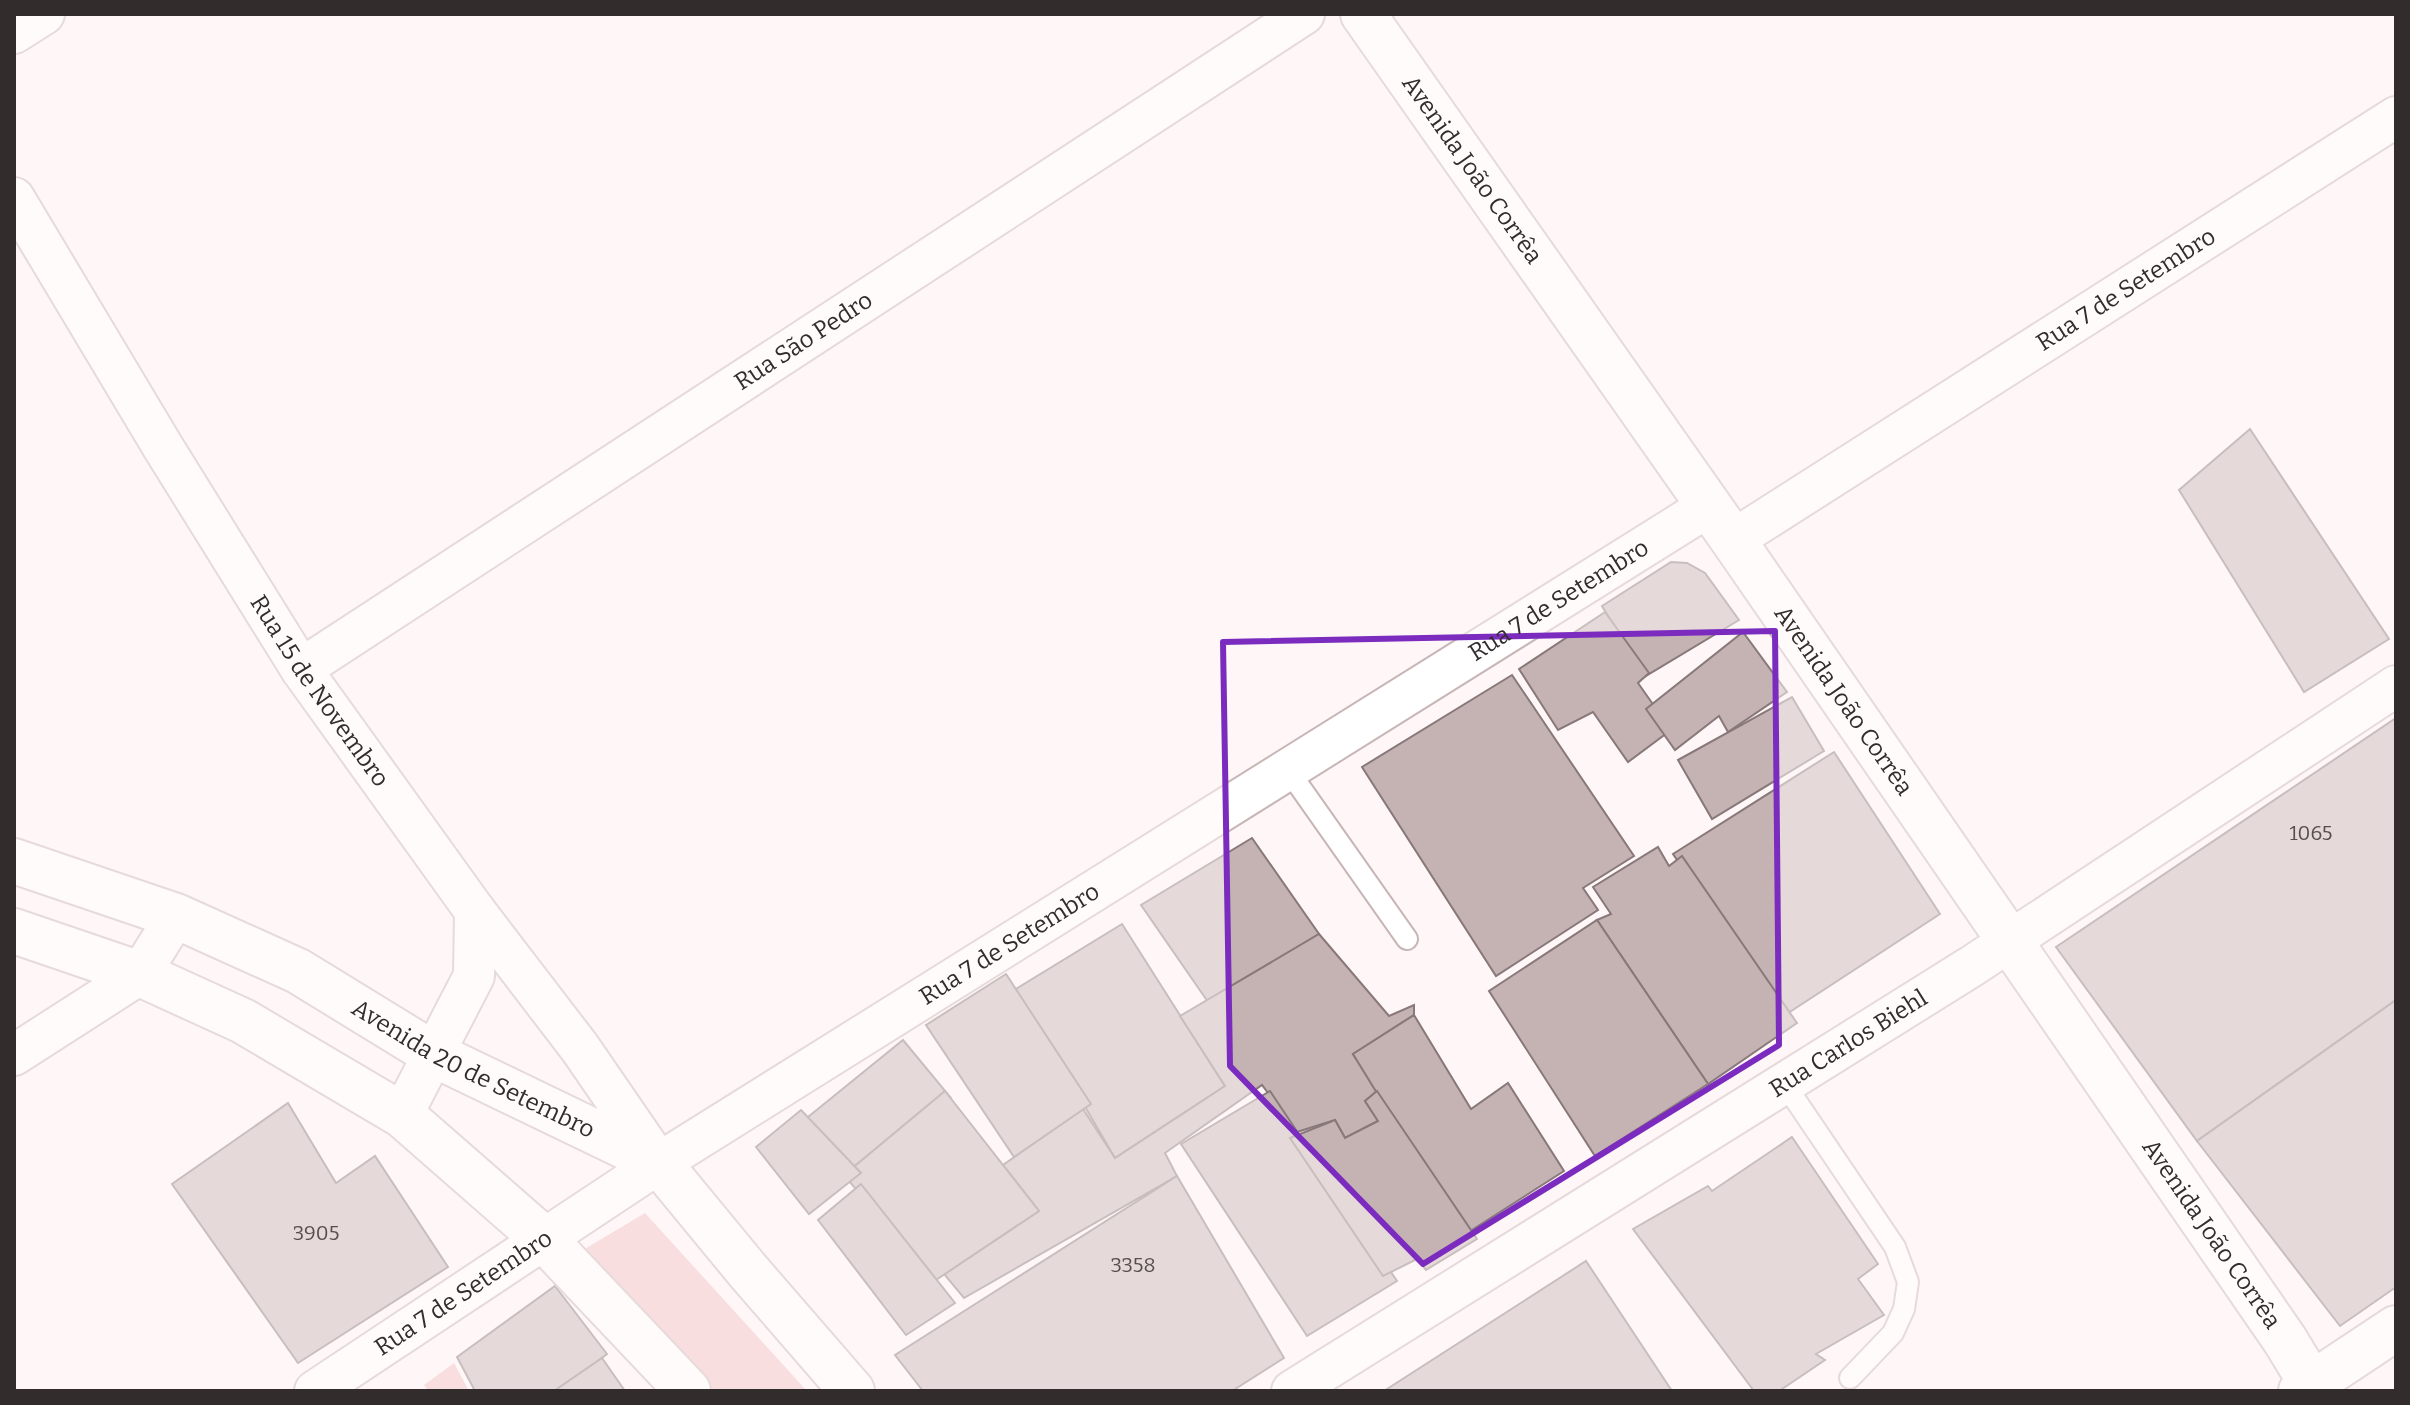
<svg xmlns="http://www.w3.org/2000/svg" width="2410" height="1405" font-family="Bitter,serif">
<rect width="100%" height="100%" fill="#fff7f7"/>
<g fill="#efbec1">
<polygon points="645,1213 807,1391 703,1391 583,1250"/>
<polygon points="454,1363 469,1391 428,1391 424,1385"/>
</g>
<g fill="#c5b3b4" stroke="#887879" stroke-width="2">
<polygon points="2250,429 2389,639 2304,692 2179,490"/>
<polygon points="1671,562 1687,563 1705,573 1739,620 1644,677 1602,606"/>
<polygon points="1605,612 1649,673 1638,683 1671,730 1628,762 1593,712 1558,730 1519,669"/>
<polygon points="1743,632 1787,692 1728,732 1719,716 1675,750 1646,709"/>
<polygon points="1512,675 1634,856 1583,888 1598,910 1496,976 1362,767"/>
<polygon points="1792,697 1824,751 1712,819 1678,760"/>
<polygon points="2396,718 2396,1000 2197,1141 2056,947"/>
<polygon points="1834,752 1940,914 1782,1017 1673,854"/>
<polygon points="1252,838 1319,934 1208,1002 1141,905"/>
<polygon points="1658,847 1669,866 1682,856 1797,1023 1708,1084 1597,920 1611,914 1593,887"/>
<polygon points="1597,920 1708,1084 1595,1156 1489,991"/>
<polygon points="1122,924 1225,1086 1115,1158 1016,989"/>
<polygon points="1319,934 1389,1016 1414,1005 1414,1015 1353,1054 1377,1091 1365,1101 1378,1121 1345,1138 1335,1120 1297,1132 1262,1085 1165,1153 1177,1176 964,1298 944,1274 1039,1211 1003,1165 1083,1109 1115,1158 1225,1086 1180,1016"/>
<polygon points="1006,974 1091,1104 1014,1157 926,1025"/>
<polygon points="2396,1000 2396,1287 2340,1326 2197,1141"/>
<polygon points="1414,1015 1471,1109 1508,1083 1564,1171 1464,1235 1353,1054"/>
<polygon points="903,1040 951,1098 853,1173 803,1121"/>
<polygon points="945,1091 1039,1211 933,1282 844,1175"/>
<polygon points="1270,1091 1397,1281 1307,1336 1181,1144"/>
<polygon points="1377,1091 1477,1239 1426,1270 1417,1259 1383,1276 1290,1138 1335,1120 1345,1138 1378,1121 1365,1101"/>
<polygon points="288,1103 336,1183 375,1156 448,1267 298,1363 172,1184"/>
<polygon points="801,1110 861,1173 809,1214 756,1147"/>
<polygon points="1792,1137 1878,1264 1858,1279 1884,1315 1816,1354 1825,1360 1779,1391 1754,1391 1633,1229 1708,1186 1712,1191"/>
<polygon points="1177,1176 1284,1358 1232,1391 923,1391 895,1355"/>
<polygon points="861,1184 955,1303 906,1335 818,1220"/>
<polygon points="1586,1261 1672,1391 1384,1391"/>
<polygon points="555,1286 607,1354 559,1391 475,1391 457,1357"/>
<polygon points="602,1358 625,1391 554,1391"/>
</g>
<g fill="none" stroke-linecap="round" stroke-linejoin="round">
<g stroke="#c8b6b7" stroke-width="24">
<g id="lane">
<polyline points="1288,770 1407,939"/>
<polyline points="1784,1083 1895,1247 1908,1282 1904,1309 1893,1333 1850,1378"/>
</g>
</g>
<g stroke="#c8b6b7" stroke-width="44">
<g id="street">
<polyline points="14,33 44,14"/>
<path id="s1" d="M14 198 163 447 301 669 475 911 580 1048 659 1163"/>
<path id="s2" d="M1733 540 2396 117"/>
<path id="s3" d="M301 669 1304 14"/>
<polyline points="14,1055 140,974 176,916"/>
<polyline points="402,1115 474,976 475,911"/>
<path id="s4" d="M315 1391 659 1163 1709 506"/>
<path id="s5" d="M1292 1391 1972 966 2396 686"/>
</g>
</g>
<g stroke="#c8b6b7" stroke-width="48">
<g id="secondary">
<path id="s6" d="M1363 14 1733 540 2285 1340 2316 1391"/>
<path id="s7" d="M14 861 176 916 298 971 435 1055 659 1163 748 1271 852 1391"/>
<polyline points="14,931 140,974 243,1021 402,1115 545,1240 688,1391"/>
<polyline points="2301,1391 2396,1328"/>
</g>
</g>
<use href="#lane" stroke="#fff" stroke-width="20"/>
<use href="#street" stroke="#fff" stroke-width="40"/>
<use href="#secondary" stroke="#fff" stroke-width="44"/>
</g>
<path d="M0 0H2410V1405H0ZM1775 631 1779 1045 1423 1264 1230 1066 1223 642Z" fill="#fff7f7" fill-opacity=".55" fill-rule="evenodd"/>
<path fill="none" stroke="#7b2cbf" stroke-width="6" stroke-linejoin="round" d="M1775 631 1779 1045 1423 1264 1230 1066 1223 642Z"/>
<g text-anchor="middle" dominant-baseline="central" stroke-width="8" stroke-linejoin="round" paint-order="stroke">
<g font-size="20" fill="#584e4e">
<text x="2311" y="833">1065</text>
<text x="316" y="1233">3905</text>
<text x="1133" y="1265">3358</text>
</g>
<g font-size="24" fill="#332c2c" stroke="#fff">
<text stroke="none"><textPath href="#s6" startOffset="190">Avenida João Corrêa</textPath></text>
<text stroke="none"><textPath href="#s2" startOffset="466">Rua 7 de Setembro</textPath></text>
<text stroke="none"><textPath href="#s3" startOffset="600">Rua São Pedro</textPath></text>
<text stroke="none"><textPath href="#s4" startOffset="1474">Rua 7 de Setembro</textPath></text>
<text stroke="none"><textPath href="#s1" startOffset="580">Rua 15 de Novembro</textPath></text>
<text stroke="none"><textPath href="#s6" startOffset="838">Avenida João Corrêa</textPath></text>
<text stroke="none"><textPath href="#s4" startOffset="826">Rua 7 de Setembro</textPath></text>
<text stroke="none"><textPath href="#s5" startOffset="656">Rua Carlos Biehl</textPath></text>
<text stroke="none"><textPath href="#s7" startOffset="506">Avenida 20 de Setembro</textPath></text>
<text stroke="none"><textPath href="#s6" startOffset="1486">Avenida João Corrêa</textPath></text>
<text stroke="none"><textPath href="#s4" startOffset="178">Rua 7 de Setembro</textPath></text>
</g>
</g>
<rect width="2410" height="1405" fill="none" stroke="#332c2c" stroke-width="32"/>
</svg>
